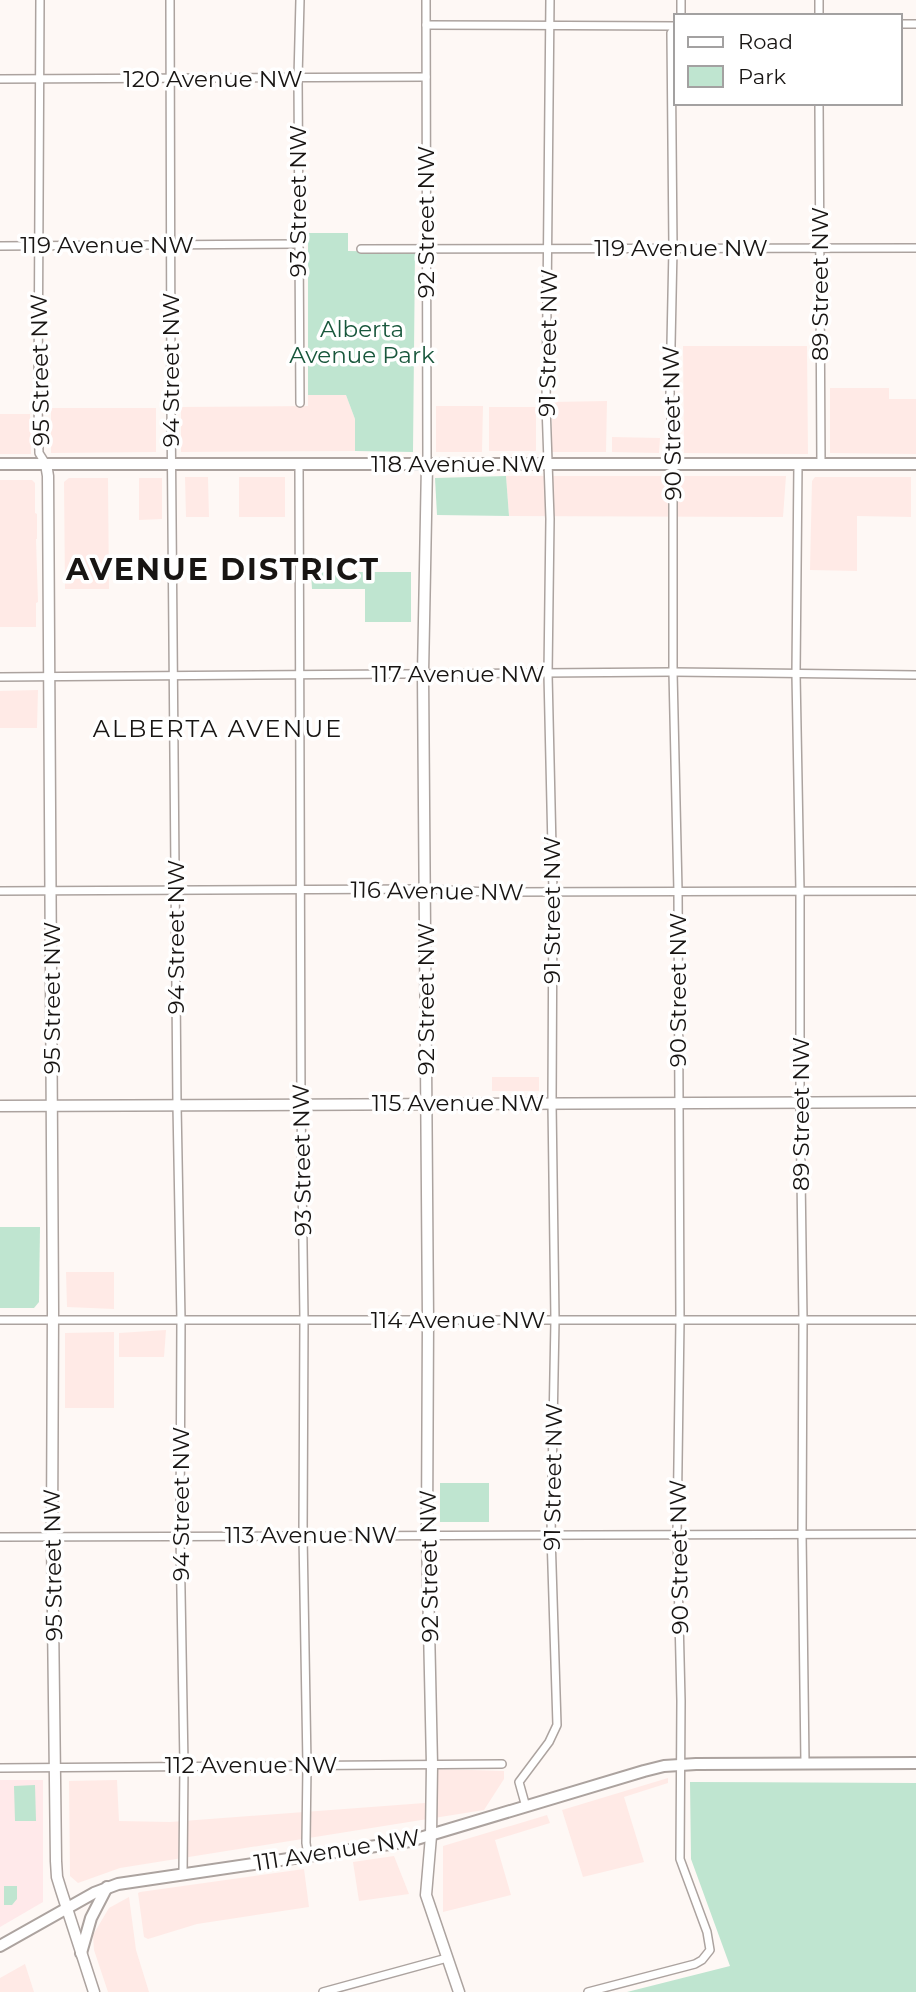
<svg xmlns="http://www.w3.org/2000/svg" width="916" height="1992" font-family="Montserrat,sans-serif">
<rect width="100%" height="100%" fill="#fef8f5"/>
<g fill="#ffeae6">
<polygon points="683,346 807,346 808,454 684,453"/>
<polygon points="830,388 889,388 889,399 916,399 916,454 830,453"/>
<polygon points="308,395 346,395 355,419 355,451 181,452 181,407 308,406"/>
<polygon points="607,401 606,452 552,452 552,402"/>
<polygon points="436,406 483,406 482,452 436,452"/>
<rect x="489" y="407" width="47" height="44"/>
<polygon points="51,408 156,408 156,452 51,453"/>
<polygon points="0,414 30,414 31,454 0,454"/>
<polygon points="612,437 660,438 659,453 612,452"/>
<polygon points="506,476 786,476 783,517 509,516"/>
<polygon points="185,477 208,477 209,517 186,517"/>
<rect x="239" y="477" width="46" height="40"/>
<polygon points="815,477 911,477 911,517 857,516 857,571 810,570 812,481"/>
<polygon points="69,478 108,478 109,589 65,589 64,482"/>
<polygon points="139,478 162,478 162,519 139,520"/>
<polygon points="0,480 32,480 35,483 35,513 37,514 37,539 36,539 38,602 36,603 36,627 0,627"/>
<polygon points="38,690 37,728 0,728 0,691"/>
<rect x="492" y="1077" width="47" height="14"/>
<polygon points="66,1272 114,1272 114,1309 67,1307"/>
<polygon points="166,1330 164,1357 119,1357 119,1333"/>
<polygon points="114,1332 114,1408 65,1408 65,1333"/>
<polygon points="438,1769 504,1771 504,1779 484,1810 120,1868 78,1883 70,1876 69,1781 117,1780 119,1821 170,1822 438,1802"/>
<polygon points="668,1778 668,1783 624,1797 644,1862 583,1877 562,1810"/>
<polygon points="547,1815 550,1823 495,1840 511,1895 443,1912 443,1846"/>
<polygon points="394,1856 409,1894 359,1901 353,1862"/>
<polygon points="304,1869 309,1907 197,1924 148,1939 144,1937 138,1893 140,1892"/>
<polygon points="129,1897 136,1950 149,1992 108,1992 94,1950 93,1935 109,1908"/>
<polygon points="25,1964 34,1992 0,1992 0,1978"/>
</g>
<polygon fill="#ffe9ea" points="0,1780 43,1780 43,1902 0,1927"/>
<g fill="#bfe5d0">
<polygon points="308,233 348,233 348,251 415,252 413,452 355,451 355,419 346,395 308,395"/>
<polygon points="506,476 509,516 437,515 435,478"/>
<polygon points="311,572 411,572 411,622 365,622 365,589 312,589"/>
<polygon points="0,1227 40,1227 39,1302 34,1308 0,1308"/>
<rect x="440" y="1483" width="49" height="39"/>
<polygon points="690,1782 916,1783 916,1992 627,1992 730,1966 691,1859"/>
<polygon points="35,1785 36,1821 15,1821 14,1786"/>
<polygon points="4,1886 17,1886 17,1899 12,1905 4,1905"/>
</g>
<g fill="none" stroke-linecap="round" stroke-linejoin="round">
<g stroke="#aca39f" stroke-width="10">
<g id="minor">
<polyline points="40,0 38,404 39,453 46,464"/>
<polyline points="170,0 171,404 177,1105 181,1320 180,1535 184,1765 183,1874"/>
<polyline points="426,0 427,464"/>
<polyline points="681,16 681,0"/>
<polyline points="819,16 819,0"/>
<polyline points="900,24 916,24"/>
<polyline points="426,25 676,26"/>
<polyline points="0,79 426,77"/>
<polyline points="819,103 821,464"/>
<polyline points="0,246 299,244"/>
<polyline points="361,249 916,248"/>
<polyline points="300,403 298,78 300,0"/>
<polyline points="299,464 301,1104 304,1319 303,1535 307,1765 306,1843 308,1856"/>
<polyline points="798,464 796,674 800,891 800,1102 803,1320 802,1534 805,1763"/>
<polyline points="0,677 673,672 916,675"/>
<polyline points="0,891 425,889 489,892 916,891"/>
<polyline points="0,1320 916,1320"/>
<polyline points="0,1537 916,1534"/>
<polyline points="0,1768 502,1764"/>
<polyline points="526,1807 519,1782 549,1742 557,1725 551,1535 555,1320 552,1103 553,892 548,674 550,519 546,405 550,0"/>
<polyline points="323,1992 447,1958"/>
<polyline points="588,1992 695,1964 702,1960 710,1950 707,1932 680,1859 681,1701 677,1534 680,1320 678,891 673,672 673,465 670,393 673,248 671,33 676,26"/>
</g>
</g>
<g stroke="#aca39f" stroke-width="13">
<g id="tertiary">
<polyline points="46,464 48,476 53,1311 52,1536 56,1861 57,1877 61,1890 94,1992"/>
<polyline points="427,464 423,674 428,1320 427,1535 432,1765 431,1836 426,1895 459,1992"/>
<polyline points="0,1106 916,1102"/>
</g>
</g>
<g stroke="#aca39f" stroke-width="14">
<g id="secondary">
<polyline points="0,464 916,464"/>
<polyline points="0,1946 94,1893 118,1884 410,1841 644,1771 664,1766 696,1764 916,1763"/>
<polyline points="81,1953 91,1918 107,1887"/>
</g>
</g>
<use href="#minor" stroke="#fff" stroke-width="7"/>
<use href="#tertiary" stroke="#fff" stroke-width="10"/>
<use href="#secondary" stroke="#fff" stroke-width="10"/>
</g>
<g text-anchor="middle" dominant-baseline="central" stroke-width="7" stroke-linejoin="round" paint-order="stroke">
<g font-size="23" fill="#181513" stroke="#fff">
<text x="213" y="79">120 Avenue NW</text>
<text transform="translate(298 201) rotate(-90)">93 Street NW</text>
<text transform="translate(426 222) rotate(-90)">92 Street NW</text>
<text x="107" y="245">119 Avenue NW</text>
<text x="681" y="248">119 Avenue NW</text>
<text transform="translate(820 284) rotate(-90)">89 Street NW</text>
<text transform="translate(548 343) rotate(-89)">91 Street NW</text>
<text transform="translate(40 370) rotate(-91)">95 Street NW</text>
<text transform="translate(171 370) rotate(-90)">94 Street NW</text>
<text transform="translate(672 423) rotate(-91)">90 Street NW</text>
<text x="458" y="464">118 Avenue NW</text>
<text x="458" y="674">117 Avenue NW</text>
<text transform="translate(437 891) rotate(1)">116 Avenue NW</text>
<text transform="translate(552 910) rotate(-90)">91 Street NW</text>
<text transform="translate(176 937) rotate(-90)">94 Street NW</text>
<text transform="translate(678 990) rotate(-90)">90 Street NW</text>
<text transform="translate(52 998) rotate(-90)">95 Street NW</text>
<text transform="translate(426 999) rotate(-90)">92 Street NW</text>
<text x="458" y="1103">115 Avenue NW</text>
<text transform="translate(801 1114) rotate(-90)">89 Street NW</text>
<text transform="translate(302 1160) rotate(-91)">93 Street NW</text>
<text x="458" y="1320">114 Avenue NW</text>
<text transform="translate(553 1477) rotate(-89)">91 Street NW</text>
<text transform="translate(181 1504) rotate(-90)">94 Street NW</text>
<text x="311" y="1535">113 Avenue NW</text>
<text transform="translate(679 1557) rotate(-91)">90 Street NW</text>
<text transform="translate(53 1565) rotate(-91)">95 Street NW</text>
<text transform="translate(429 1566) rotate(-91)">92 Street NW</text>
<text x="251" y="1765">112 Avenue NW</text>
<text transform="translate(337 1850) rotate(-9)">111 Avenue NW</text>
</g>
<g font-size="23" fill="#19573c" stroke="#fff">
<text x="362" y="329">Alberta<tspan x="362" dy="26">Avenue Park</tspan></text>
</g>
<g font-size="24" letter-spacing="2" fill="#181513" stroke="#fff">
<text x="218" y="728">ALBERTA AVENUE</text>
</g>
<g font-size="30" font-weight="bold" letter-spacing="2" fill="#181513" stroke="#fff">
<text x="223" y="569">AVENUE DISTRICT</text>
</g>
</g>
<rect x="674" y="14" width="228" height="91" fill="#ffffff" stroke="#a3a1a1" stroke-width="2"/>
<rect x="688" y="37" width="35" height="10" fill="#ffffff" stroke="#a3a1a1" stroke-width="2"/>
<text x="738" y="49" font-size="21" fill="#181513">Road</text>
<rect x="688" y="66" width="35" height="21" fill="#bfe5d0" stroke="#a3a1a1" stroke-width="2"/>
<text x="738" y="84" font-size="21" fill="#181513">Park</text>
</svg>
